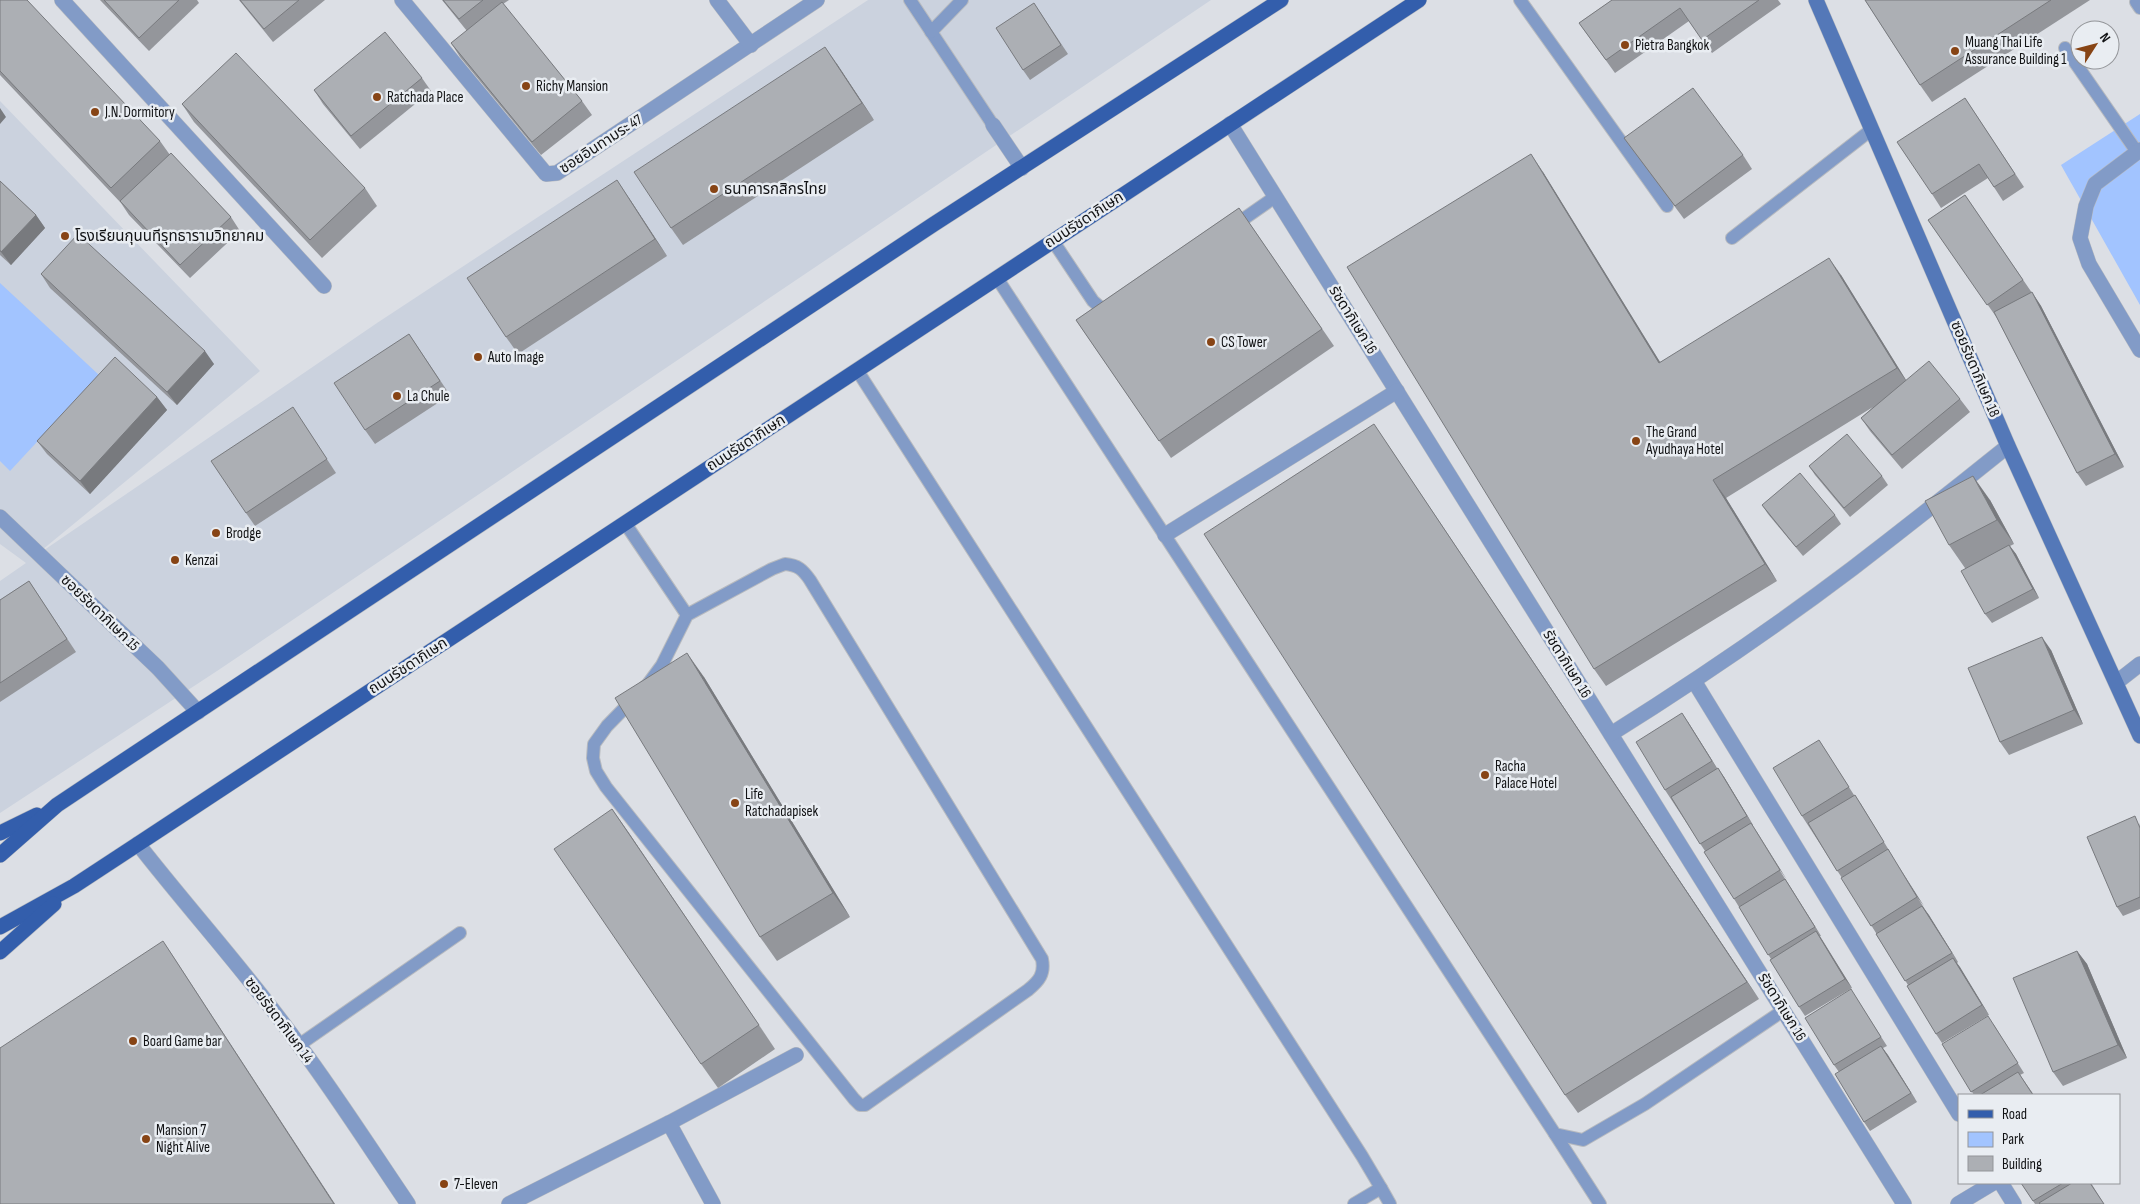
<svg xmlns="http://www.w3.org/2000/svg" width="2140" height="1204" font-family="'Sofia Sans Condensed','Noto Sans Thai',sans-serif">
<rect width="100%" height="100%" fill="#dcdfe5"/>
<polygon fill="#cbd2de" points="868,0 1211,0 217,671 0,813 0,581 26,563 0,544 0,101 260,371 31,559 377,323"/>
<g fill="#a2c4ff">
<polygon points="2140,114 2140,305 2061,165"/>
<polygon points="0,283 99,375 10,471 0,461"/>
</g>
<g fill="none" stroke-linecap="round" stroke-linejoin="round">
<g stroke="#b7babf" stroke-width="14">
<g id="lane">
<polyline points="910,0 993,125"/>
<polyline points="1520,0 1667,206"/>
<polyline points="2136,2 2140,8"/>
<polyline points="931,32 962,0"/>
<polyline points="2065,48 2137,152"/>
<polyline points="1232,227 1275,197"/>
<polyline points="1732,238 1871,130"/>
<polyline points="1053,241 1093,301 1101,308 1113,309"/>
<polyline points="997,278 1555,1134 1583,1140 1645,1104 1784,1010"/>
<polyline points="857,370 1362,1156 1381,1188 1354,1204"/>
<polyline points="625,523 687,615"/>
<path d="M785 564C798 565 803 570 810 580L1042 959C1045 974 1039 981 1028 990L865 1105H860L854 1099 606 787 596 771 593 758 594 744 607 726 648 684 662 665 687 615 772 569Z"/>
<polyline points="299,1045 460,933"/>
<polyline points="1555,1134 1600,1204"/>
<polyline points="1381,1188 1390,1204"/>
</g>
</g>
<g stroke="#b7babf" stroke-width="16">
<g id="street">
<polyline points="62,0 324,286"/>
<polyline points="402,0 546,174 557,173 817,0"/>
<polyline points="717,0 751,45"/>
<polyline points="1230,124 1904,1204"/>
<polyline points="993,125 1022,168"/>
<polyline points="2140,150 2095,184 2086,206 2080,238 2089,264 2140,350"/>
<polyline points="0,517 158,668 198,712"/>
<polyline points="1165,535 1397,391"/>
<polyline points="1694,681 1959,1114"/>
<polyline points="2117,682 2140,664"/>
<path d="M1611 734C1694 682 1775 627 1853 568 1905 528 1957 487 2008 446"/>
<path d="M138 844C191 912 249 975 299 1045 337 1096 372 1151 408 1204"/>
<polyline points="669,1123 796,1055"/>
<polyline points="2001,1183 2014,1204"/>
<polyline points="509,1204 669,1123 713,1204"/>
<polyline points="1958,1204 1993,1183"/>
</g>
</g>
<g stroke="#b7babf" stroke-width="16">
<polyline id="secondary" points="1816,0 2008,446 2140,736"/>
</g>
<g stroke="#b7babf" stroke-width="16">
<g id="primary">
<polyline points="0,833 37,815"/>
<polyline points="0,855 57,805 90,783 934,224 1281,0"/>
<polyline points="0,927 74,886 138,844 1419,0"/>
<polyline points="0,952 54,904"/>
</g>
</g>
<use href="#lane" stroke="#829bc7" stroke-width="12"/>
<use href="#street" stroke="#829bc7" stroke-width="15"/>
<use href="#secondary" stroke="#5478b8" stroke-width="15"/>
<use href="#primary" stroke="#335eac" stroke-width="15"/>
</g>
<g fill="#94969b">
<polygon points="0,0 160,141 170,155 231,217 240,231 190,278 129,215 121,203 0,75"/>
<polygon points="100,0 197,0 199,3 149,51"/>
<polygon points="239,0 325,0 273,42"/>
<polygon points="442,0 509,0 503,4 582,101 592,115 541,155 460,57 451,43 467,31"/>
<polygon points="1612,0 1778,0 1781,4 1712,53 1689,21 1615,73 1579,23"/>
<polygon points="1865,0 2090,0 1932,102 1920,85"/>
<polygon points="1040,12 1068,54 1030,80 1023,70"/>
<polygon points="837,64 874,120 683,245 671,228"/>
<polygon points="422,78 431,91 360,149 323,104 314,90"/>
<polygon points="1965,98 2024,187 2003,201 1988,178 1941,208 1932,194"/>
<polygon points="182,104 365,188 377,206 322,258 194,122"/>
<polygon points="1624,138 1743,155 1752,169 1684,219"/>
<polygon points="1543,172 1660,362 1841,275 1906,380 1960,399 1970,412 1902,469 1870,431 1861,418 1873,407 1726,498 1777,581 1606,686 1594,669"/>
<polygon points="0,181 36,215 45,228 11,265 0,255"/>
<polygon points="1965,195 2041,306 2124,467 2086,486 2077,473 1997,318 1928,220"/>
<polygon points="629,198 667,256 518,354 506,337"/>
<polygon points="1239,208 1334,346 1171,458 1076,320"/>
<polygon points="41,274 214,364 177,405 50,288"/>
<polygon points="409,334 450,395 375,444 365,430"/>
<polygon points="157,397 167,410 90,494 47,454 37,441"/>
<polygon points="302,421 336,473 255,526 246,513"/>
<polygon points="1386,442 1759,999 1578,1113 1565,1095"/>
<polygon points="1809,466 1882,476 1888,485 1850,517 1815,475"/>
<polygon points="1990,500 2014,544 2010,546 2016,554 2039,598 1992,623 1985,614 1965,568 1949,545"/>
<polygon points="1762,505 1835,515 1841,524 1803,556 1768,514"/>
<polygon points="29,581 76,652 0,702 0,600"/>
<polygon points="2051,650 2083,724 2009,755 2000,742"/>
<polygon points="704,677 850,917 777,961 760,937"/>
<polygon points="1688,722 1717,768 1724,777 1753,825 1752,826 1821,936 1820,936 1852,988 1805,1016 1799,1007 1771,959 1739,907 1705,851 1665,790"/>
<polygon points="1819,740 1854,795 1861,804 1890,852 1889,852 1958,962 1957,963 1989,1015 1942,1043 1936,1034 1908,985 1876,934 1876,933 1842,878 1802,816"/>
<polygon points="612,809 775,1049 718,1088 701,1064"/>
<polygon points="2140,823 2140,909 2123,916 2117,907"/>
<polygon points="2077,951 2087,964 2127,1058 2063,1086 2053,1072"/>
<polygon points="1857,999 1887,1046 1883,1048 1917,1102 1870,1131 1864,1122 1839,1072 1834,1065"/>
<polygon points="1994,1025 2024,1073 2020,1075 2034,1095 1974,1095 1942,1044"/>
<polygon points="2021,1183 2091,1183 2104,1204 2035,1204"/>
</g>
<g fill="#787a7e">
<polygon points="825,47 837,64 874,120 862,103"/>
<polygon points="0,108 6,117 0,124"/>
<polygon points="1531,154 1543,172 1671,380 1659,363"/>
<polygon points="617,180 629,198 667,256 655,239"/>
<polygon points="36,215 45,228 11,265 1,252"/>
<polygon points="1829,258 1841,275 1909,385 1897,368"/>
<polygon points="2032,292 2041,306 2124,467 2115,454"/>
<polygon points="205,351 214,364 177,405 167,392"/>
<polygon points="157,397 167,410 90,494 80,481"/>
<polygon points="1374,424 1386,442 1759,999 1747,982"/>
<polygon points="1973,476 1990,500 2014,544 1997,520"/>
<polygon points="1713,480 1726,498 1777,581 1765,564"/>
<polygon points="2009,545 2016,554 2039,598 2033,589"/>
<polygon points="2042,637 2051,650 2083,724 2074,710"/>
<polygon points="687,653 704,677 850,917 833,893"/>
<polygon points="1682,713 1688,722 1718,770 1712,761"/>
<polygon points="1718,768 1724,777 1753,825 1747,816"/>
<polygon points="612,809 629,833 775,1049 759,1025"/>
<polygon points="1751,823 1757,832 1787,880 1780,870"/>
<polygon points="1888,849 1894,859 1924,906 1917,897"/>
<polygon points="1785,879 1791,888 1821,936 1815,927"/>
<polygon points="1922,906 1929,915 1958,962 1952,953"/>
<polygon points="1816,931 1822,940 1852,988 1845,979"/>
<polygon points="163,941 175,959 335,1204 334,1204"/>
<polygon points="2077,951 2087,964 2127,1058 2118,1045"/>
<polygon points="1953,958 1960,967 1989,1015 1982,1005"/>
<polygon points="1881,1046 1888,1055 1917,1102 1911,1093"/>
</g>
<g fill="#acafb4" stroke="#787a7e">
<polygon points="0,0 27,0 160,141 111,188 0,71"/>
<polygon points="104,0 179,0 139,38"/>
<polygon points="240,0 299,0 264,29"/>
<polygon points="443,0 483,0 459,19"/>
<polygon points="1612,0 1759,0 1702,40 1680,8 1606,60 1579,23"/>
<polygon points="1865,0 2051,0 1920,85"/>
<polygon points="502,2 582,101 532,142 451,43"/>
<polygon points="1034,3 1061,45 1023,70 996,28"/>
<polygon points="385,32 422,78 351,136 314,90"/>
<polygon points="825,47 862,103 671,228 634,172"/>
<polygon points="236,53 365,188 310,240 182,104"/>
<polygon points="1693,88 1743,155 1675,206 1624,138"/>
<polygon points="1965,98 2015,174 1994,187 1979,164 1932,194 1897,142"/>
<polygon points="171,153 231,217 180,265 120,201"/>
<polygon points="1531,154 1659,363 1829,258 1897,368 1713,480 1765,564 1594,669 1347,267"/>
<polygon points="617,180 655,239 506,337 467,278"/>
<polygon points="0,181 36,215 1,252 0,250"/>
<polygon points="1965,195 2023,280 1987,305 1928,220"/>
<polygon points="1239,208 1322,329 1159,441 1076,320"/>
<polygon points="78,234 205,351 167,392 41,274"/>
<polygon points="2032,292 2115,454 2077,473 1994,312"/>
<polygon points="409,334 440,381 365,430 334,383"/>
<polygon points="115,357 157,397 80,481 37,441"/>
<polygon points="1929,361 1960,399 1892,455 1861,418"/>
<polygon points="293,407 327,459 246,513 211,461"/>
<polygon points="1374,424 1747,982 1565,1095 1204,534"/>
<polygon points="1847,434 1882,476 1844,508 1809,466"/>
<polygon points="1800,473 1835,515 1796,547 1762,505"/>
<polygon points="1973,476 1997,520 1949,545 1925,501"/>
<polygon points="2009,545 2033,589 1985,614 1961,571"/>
<polygon points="29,581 67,639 0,683 0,600"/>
<polygon points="2042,637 2074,710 2000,742 1968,668"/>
<polygon points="687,653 833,893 760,937 615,698"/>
<polygon points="1682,713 1712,761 1665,790 1636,742"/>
<polygon points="1819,740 1849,787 1802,816 1773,768"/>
<polygon points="1718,768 1747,816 1700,844 1671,797"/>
<polygon points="1855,795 1884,842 1837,871 1808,823"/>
<polygon points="612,809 759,1025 701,1064 554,849"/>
<polygon points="2135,816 2140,828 2140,897 2117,907 2087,837"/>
<polygon points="1751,823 1780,870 1734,899 1704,852"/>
<polygon points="1888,849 1917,897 1871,926 1841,878"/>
<polygon points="1785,879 1815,927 1768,955 1739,907"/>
<polygon points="1922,906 1952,953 1905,981 1876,934"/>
<polygon points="1816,931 1845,979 1799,1007 1770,960"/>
<polygon points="163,941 334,1204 0,1204 0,1048"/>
<polygon points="2077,951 2118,1045 2053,1072 2013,978"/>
<polygon points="1953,958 1982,1005 1936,1034 1907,986"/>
<polygon points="1851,989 1881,1037 1834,1065 1805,1018"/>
<polygon points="1988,1016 2018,1063 1971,1092 1942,1044"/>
<polygon points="1881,1046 1911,1093 1864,1122 1835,1074"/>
<polygon points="2018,1072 2033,1095 1980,1095"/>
<polygon points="2021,1183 2063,1183 2033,1201"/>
<polygon points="2072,1183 2090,1183 2104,1204 2040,1204 2039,1203"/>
</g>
<g fill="#874415" stroke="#e9edf2" stroke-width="2">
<circle cx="1625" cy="45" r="5"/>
<circle cx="1955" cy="51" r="5"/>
<circle cx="526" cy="86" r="5"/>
<circle cx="377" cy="97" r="5"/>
<circle cx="95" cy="112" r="5"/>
<circle cx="714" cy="189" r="5"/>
<circle cx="65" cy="236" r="5"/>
<circle cx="1211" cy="342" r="5"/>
<circle cx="478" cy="357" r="5"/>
<circle cx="397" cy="396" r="5"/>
<circle cx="1636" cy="441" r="5"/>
<circle cx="216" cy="533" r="5"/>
<circle cx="175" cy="560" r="5"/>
<circle cx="1485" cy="775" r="5"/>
<circle cx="735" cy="803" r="5"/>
<circle cx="133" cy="1041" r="5"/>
<circle cx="146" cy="1139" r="5"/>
<circle cx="444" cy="1184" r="5"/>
</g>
<g text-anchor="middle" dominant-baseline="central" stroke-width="5" stroke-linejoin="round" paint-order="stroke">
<g font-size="15" fill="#111214" stroke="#e9edf2" text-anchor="start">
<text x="1965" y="42">Muang Thai Life<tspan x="1965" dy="17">Assurance Building 1</tspan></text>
<text x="1635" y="45">Pietra Bangkok</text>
<text x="536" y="86">Richy Mansion</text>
<text x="387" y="97">Ratchada Place</text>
<text x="105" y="112">J.N. Dormitory</text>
<text x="724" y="189">ธนาคารกสิกรไทย</text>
<text x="75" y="236">โรงเรียนกุนนทีรุทธารามวิทยาคม</text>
<text x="1221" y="342">CS Tower</text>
<text x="488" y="357">Auto Image</text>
<text x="407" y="396">La Chule</text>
<text x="1646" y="432">The Grand<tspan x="1646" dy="17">Ayudhaya Hotel</tspan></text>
<text x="226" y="533">Brodge</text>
<text x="185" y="560">Kenzai</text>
<text x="1495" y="766">Racha<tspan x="1495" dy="17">Palace Hotel</tspan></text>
<text x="745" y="794">Life<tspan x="745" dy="17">Ratchadapisek</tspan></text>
<text x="143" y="1041">Board Game bar</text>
<text x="156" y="1130">Mansion 7<tspan x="156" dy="17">Night Alive</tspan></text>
<text x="454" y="1184">7-Eleven</text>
</g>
<g font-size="15" fill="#111214" stroke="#e9edf2">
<text transform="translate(601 144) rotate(-33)">ซอยอินทามระ 47</text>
<text transform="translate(1084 220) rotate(-33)">ถนนรัชดาภิเษก</text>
<text transform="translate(1353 320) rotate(58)">รัชดาภิเษก 16</text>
<text transform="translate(1975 369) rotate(67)">ซอยรัชดาภิเษก 18</text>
<text transform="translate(746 443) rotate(-33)">ถนนรัชดาภิเษก</text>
<text transform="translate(100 613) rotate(44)">ซอยรัชดาภิเษก 15</text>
<text transform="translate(1567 664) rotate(58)">รัชดาภิเษก 16</text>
<text transform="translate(408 666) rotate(-33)">ถนนรัชดาภิเษก</text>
<text transform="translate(1782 1007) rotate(58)">รัชดาภิเษก 16</text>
<text transform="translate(279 1020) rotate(53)">ซอยรัชดาภิเษก 14</text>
</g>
</g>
<rect x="1958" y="1094" width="162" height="90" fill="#e9edf2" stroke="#939599"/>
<rect x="1968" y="1110" width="25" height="8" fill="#335eac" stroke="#939599"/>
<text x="2002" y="1119" font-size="15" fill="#111214">Road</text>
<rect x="1968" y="1132" width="25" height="15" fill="#a2c4ff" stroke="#939599"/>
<text x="2002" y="1144" font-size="15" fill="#111214">Park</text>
<rect x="1968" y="1156" width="25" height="15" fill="#acafb4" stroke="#939599"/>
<text x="2002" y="1169" font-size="15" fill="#111214">Building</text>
<g transform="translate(2095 45) rotate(54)"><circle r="24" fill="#e9edf2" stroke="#939599"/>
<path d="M0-4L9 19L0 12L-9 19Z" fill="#874415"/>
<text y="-8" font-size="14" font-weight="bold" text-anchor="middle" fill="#111214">N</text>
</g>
</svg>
